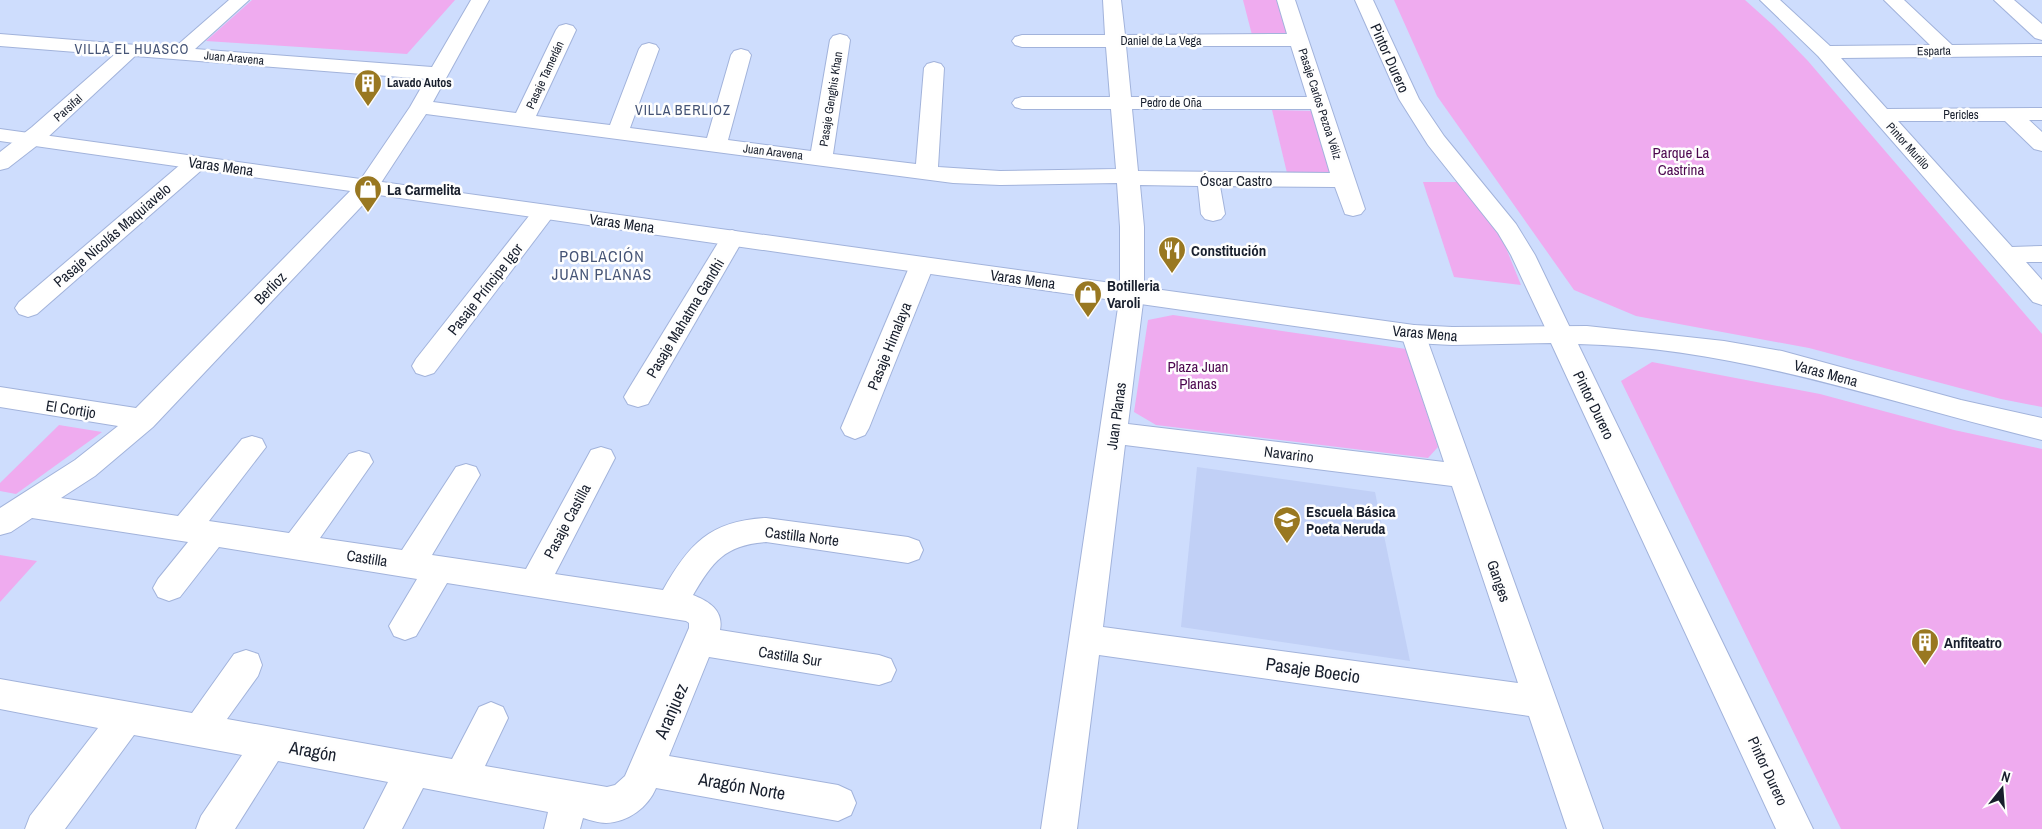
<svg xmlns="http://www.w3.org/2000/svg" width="2042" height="829" font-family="'Archivo Narrow',sans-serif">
<rect width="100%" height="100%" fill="#ceddfd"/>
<polygon fill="#c1d0f6" points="1197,467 1375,492 1410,661 1181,627"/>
<g fill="#efabef">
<polygon points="252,0 455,0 407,54 206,41"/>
<polygon points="1243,0 1278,0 1289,35 1252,35"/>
<polygon points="1394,0 1745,0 1774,26 1808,61 2042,334 2042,407 2001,399 1809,348 1636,316 1574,290 1437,96"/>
<polygon points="1272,110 1316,111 1334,173 1287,173"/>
<polygon points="1423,182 1458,182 1502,238 1521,285 1454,277"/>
<polygon points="1173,315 1406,349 1438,447 1428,458 1156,425 1134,412 1148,320"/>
<polygon points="1652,362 1820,394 1954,430 2042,449 2042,829 1841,829 1621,381"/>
<polygon points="59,425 102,432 16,494 0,491 0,483"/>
<polygon points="0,555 37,561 0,602"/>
</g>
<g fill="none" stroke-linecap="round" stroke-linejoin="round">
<g stroke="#a2b3db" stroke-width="2">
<g id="minor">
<path d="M229 0H249L195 49 432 67 471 0H489L433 102 516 113 556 30 559 26 566 24 573 26 576 30 536 116 610 125 639 49 642 45 649 43 656 45 659 49 630 128 707 138 731 55 734 51 741 49 748 51 751 55 728 140 811 151 830 40 833 36 840 34 847 36 850 40 833 154 916 164 924 68 927 64 934 62 941 64 944 68 938 167 1000 171 1116 169 1111 109H1022L1015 107 1012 103 1015 99 1022 97H1110L1106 47H1022L1015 45 1012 41 1015 37 1022 35H1105L1103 0H1121L1125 35 1287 34 1277 0H1295L1365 209 1361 214 1353 216 1345 214 1335 187 1220 186 1225 214 1221 219 1213 221 1205 219 1201 214 1198 186 1140 185 1144 227V294L1128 424 1444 462 1401 334 1405 328 1414 325 1423 328 1603 829H1567L1529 716 1099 655 1077 829H1041L1120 294V227L1117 183 1000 185 953 183 426 114 375 192 153 427 95 476 61 498 178 516 242 439 252 436 262 439 266 447 209 521 289 533 349 454 359 451 369 454 373 462 320 538 402 550 456 467 466 464 476 467 480 475 432 555 526 569 591 450 601 447 611 450 615 458 555 574 663 590C689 544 710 521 766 518L908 537 919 541 923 550 919 559 908 563 766 542C725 545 713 561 693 595 708 601 724 610 720 630L879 655 891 659 896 670 891 681 879 685 709 657 669 756 838 785 851 791 856 803 851 815 838 821 656 788C648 807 629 822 606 823 599 823 590 820 583 818L580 829H544L548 812 423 788 402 829H364L388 782 278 761 235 829H196L201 816 242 755 134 735 65 829H25L30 816 98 728 0 709V679L192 713 234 654 246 650 258 654 262 665 258 676 227 719 452 759 479 707 491 702 503 707 508 718 485 766 607 787 615 785 625 776 689 628V623L686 621 447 583 416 636 405 640 394 636 389 626 417 579 219 547 180 597 169 601 158 597 153 588 158 579 188 542 32 518 11 532 0 535V508L75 460 118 426 0 407V387L136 408 359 182 410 107 426 79 135 56 48 137 8 168 0 170V152L32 127 114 55 0 46V34L174 48ZM1126 46H1291L1307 97H1131ZM1132 109H1311L1330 173 1138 171ZM1125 445 1452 486 1518 683 1103 627Z"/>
<polygon points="1355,0 1373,0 1419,99 1444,136 1516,224 1535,255 1573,334 1569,340 1560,343 1551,340 1511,255 1498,233 1428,145 1399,99"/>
<polygon points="1760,0 1780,0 1830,46 1930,45 1884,0 1904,0 1952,45 2042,44 2042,56 1841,58 1887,109 2042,108 2042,120 2029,120 2042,132 2042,151 2034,149 2005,121 1898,121 2012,247 2042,246 2042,262 2026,262 2042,280 2042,305 2033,302 1818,56"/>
<polygon points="1994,0 2014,0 2042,24 2042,40 2035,38"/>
<polygon points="196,156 204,158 207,163 204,168 37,314 28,317 19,314 15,308 19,302 188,158"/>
<polygon points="544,205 552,207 556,212 434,373 425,376 416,373 412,366 416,359 536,207"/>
<polygon points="732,230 740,233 744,238 648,404 638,407 628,404 624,397 628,390 724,233"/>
<polygon points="922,257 931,259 934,265 869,428 865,435 855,439 845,435 841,428 910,265 913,259"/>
</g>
</g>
<g stroke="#a2b3db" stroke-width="2">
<path id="tertiary" d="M0 129 1414 325 1452 327 1587 326 1724 341 1782 351 1961 400 2042 418V440C1889 403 1737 347 1578 344L1813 829H1776L1551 343 1452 345 1414 343 0 141Z"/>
</g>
<use href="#minor" fill="#fff" fill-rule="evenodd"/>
<use href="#tertiary" fill="#fff" fill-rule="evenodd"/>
</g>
<defs>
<g id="building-pin" transform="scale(1.4375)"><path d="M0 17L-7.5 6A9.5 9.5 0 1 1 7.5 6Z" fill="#997821" stroke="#fefefe"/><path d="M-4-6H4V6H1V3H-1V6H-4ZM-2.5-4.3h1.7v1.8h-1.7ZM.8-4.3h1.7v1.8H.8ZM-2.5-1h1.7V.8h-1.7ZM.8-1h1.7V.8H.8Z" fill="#fff"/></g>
<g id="shop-pin" transform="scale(1.4375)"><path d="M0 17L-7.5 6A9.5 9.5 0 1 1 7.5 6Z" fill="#997821" stroke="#fefefe"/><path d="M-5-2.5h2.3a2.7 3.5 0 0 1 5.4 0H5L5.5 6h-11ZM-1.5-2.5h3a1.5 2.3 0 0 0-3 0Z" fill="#fff"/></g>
<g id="restaurant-pin" transform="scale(1.4375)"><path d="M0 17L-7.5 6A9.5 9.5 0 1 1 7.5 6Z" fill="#997821" stroke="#fefefe"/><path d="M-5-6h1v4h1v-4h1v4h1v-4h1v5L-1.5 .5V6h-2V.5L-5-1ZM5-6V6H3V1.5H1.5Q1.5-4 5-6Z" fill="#fff"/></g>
<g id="school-pin" transform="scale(1.4375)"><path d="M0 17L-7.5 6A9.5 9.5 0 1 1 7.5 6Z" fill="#997821" stroke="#fefefe"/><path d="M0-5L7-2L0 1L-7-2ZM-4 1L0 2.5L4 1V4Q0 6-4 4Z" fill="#fff"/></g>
</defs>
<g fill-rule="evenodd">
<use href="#building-pin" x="368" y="83"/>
<use href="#shop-pin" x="368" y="189"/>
<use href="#restaurant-pin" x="1172" y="250"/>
<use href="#shop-pin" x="1088" y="294"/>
<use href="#school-pin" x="1287" y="520"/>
<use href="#building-pin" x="1925" y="642"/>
</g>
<g text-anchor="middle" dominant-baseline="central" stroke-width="5" stroke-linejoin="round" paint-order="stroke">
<g font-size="12" fill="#181f2d" stroke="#fefefe">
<text x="1161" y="41">Daniel de La Vega</text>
<text transform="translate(1934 51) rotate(-1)">Esparta</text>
<text transform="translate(234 58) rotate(5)">Juan Aravena</text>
<text transform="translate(545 75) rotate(-65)">Pasaje Tamerlán</text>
<text transform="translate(831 99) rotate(-81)">Pasaje Genghis Khan</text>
<text x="1171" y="103">Pedro de Oña</text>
<text transform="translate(1320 104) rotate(72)">Pasaje Carlos Pezoa Véliz</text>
<text transform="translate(68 108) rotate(-42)">Parsifal</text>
<text x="1961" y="115">Pericles</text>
<text transform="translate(1908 146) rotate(48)">Pintor Murillo</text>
<text transform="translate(773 152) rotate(7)">Juan Aravena</text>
</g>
<g font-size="12" font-weight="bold" fill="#181f2d" stroke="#fefefe" text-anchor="start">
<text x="387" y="83">Lavado Autos</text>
</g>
<g font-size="14" letter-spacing="1" fill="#455476" stroke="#fefefe">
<text x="132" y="49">VILLA EL HUASCO</text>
<text x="683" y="110">VILLA BERLIOZ</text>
</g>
<g font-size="15" fill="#181f2d" stroke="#fefefe">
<text transform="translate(1390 58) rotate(66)">Pintor Durero</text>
<text transform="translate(221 166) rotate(8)">Varas Mena</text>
<text x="1236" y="180">Óscar Castro</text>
<text transform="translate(622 223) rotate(8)">Varas Mena</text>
<text transform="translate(112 235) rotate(-41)">Pasaje Nicolás Maquiavelo</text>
<text transform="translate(1023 279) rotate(8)">Varas Mena</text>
<text transform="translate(270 288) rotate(-46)">Berlioz</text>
<text transform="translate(485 289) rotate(-52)">Pasaje Príncipe Igor</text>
<text transform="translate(685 318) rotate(-59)">Pasaje Mahatma Gandhi</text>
<text transform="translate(1425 333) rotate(5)">Varas Mena</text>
<text transform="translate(889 346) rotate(-68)">Pasaje Himalaya</text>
<text transform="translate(1826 373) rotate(15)">Varas Mena</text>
<text transform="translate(1594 405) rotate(64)">Pintor Durero</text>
<text transform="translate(71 409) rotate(9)">El Cortijo</text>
<text transform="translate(1116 416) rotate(-82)">Juan Planas</text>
<text transform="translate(1289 454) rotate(7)">Navarino</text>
<text transform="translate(567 521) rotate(-62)">Pasaje Castilla</text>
<text transform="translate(802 536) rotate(7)">Castilla Norte</text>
<text transform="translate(367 558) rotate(9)">Castilla</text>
<text transform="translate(1499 581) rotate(71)">Ganges</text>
<text transform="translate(790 656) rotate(9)">Castilla Sur</text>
<text transform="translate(1768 771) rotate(65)">Pintor Durero</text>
</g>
<g font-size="15" fill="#4d0850" stroke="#fefefe">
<text x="1681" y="152">Parque La<tspan x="1681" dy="17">Castrina</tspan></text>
<text x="1198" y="366">Plaza Juan<tspan x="1198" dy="17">Planas</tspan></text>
</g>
<g font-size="15" font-weight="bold" fill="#181f2d" stroke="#fefefe" text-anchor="start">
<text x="387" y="189">La Carmelita</text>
<text x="1191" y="250">Constitución</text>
<text x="1107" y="285">Botilleria<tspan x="1107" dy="17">Varoli</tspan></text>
<text x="1306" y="511">Escuela Básica<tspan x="1306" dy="17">Poeta Neruda</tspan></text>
<text x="1944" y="642">Anfiteatro</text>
</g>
<g font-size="16" letter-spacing="1" fill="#455476" stroke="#fefefe">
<text x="602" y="256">POBLACIÓN<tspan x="602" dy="18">JUAN PLANAS</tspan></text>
</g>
<g font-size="18" fill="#181f2d" stroke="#fefefe">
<text transform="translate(1313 670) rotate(8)">Pasaje Boecio</text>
<text transform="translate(671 711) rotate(-67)">Aranjuez</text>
<text transform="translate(313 751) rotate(10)">Aragón</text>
<text transform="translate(742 786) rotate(10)">Aragón Norte</text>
</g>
</g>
<g transform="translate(2002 789) rotate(17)" stroke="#fefefe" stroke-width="4" paint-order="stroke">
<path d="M0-4L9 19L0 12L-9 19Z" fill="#181f2d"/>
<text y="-8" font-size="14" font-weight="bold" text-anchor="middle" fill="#181f2d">N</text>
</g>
</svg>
